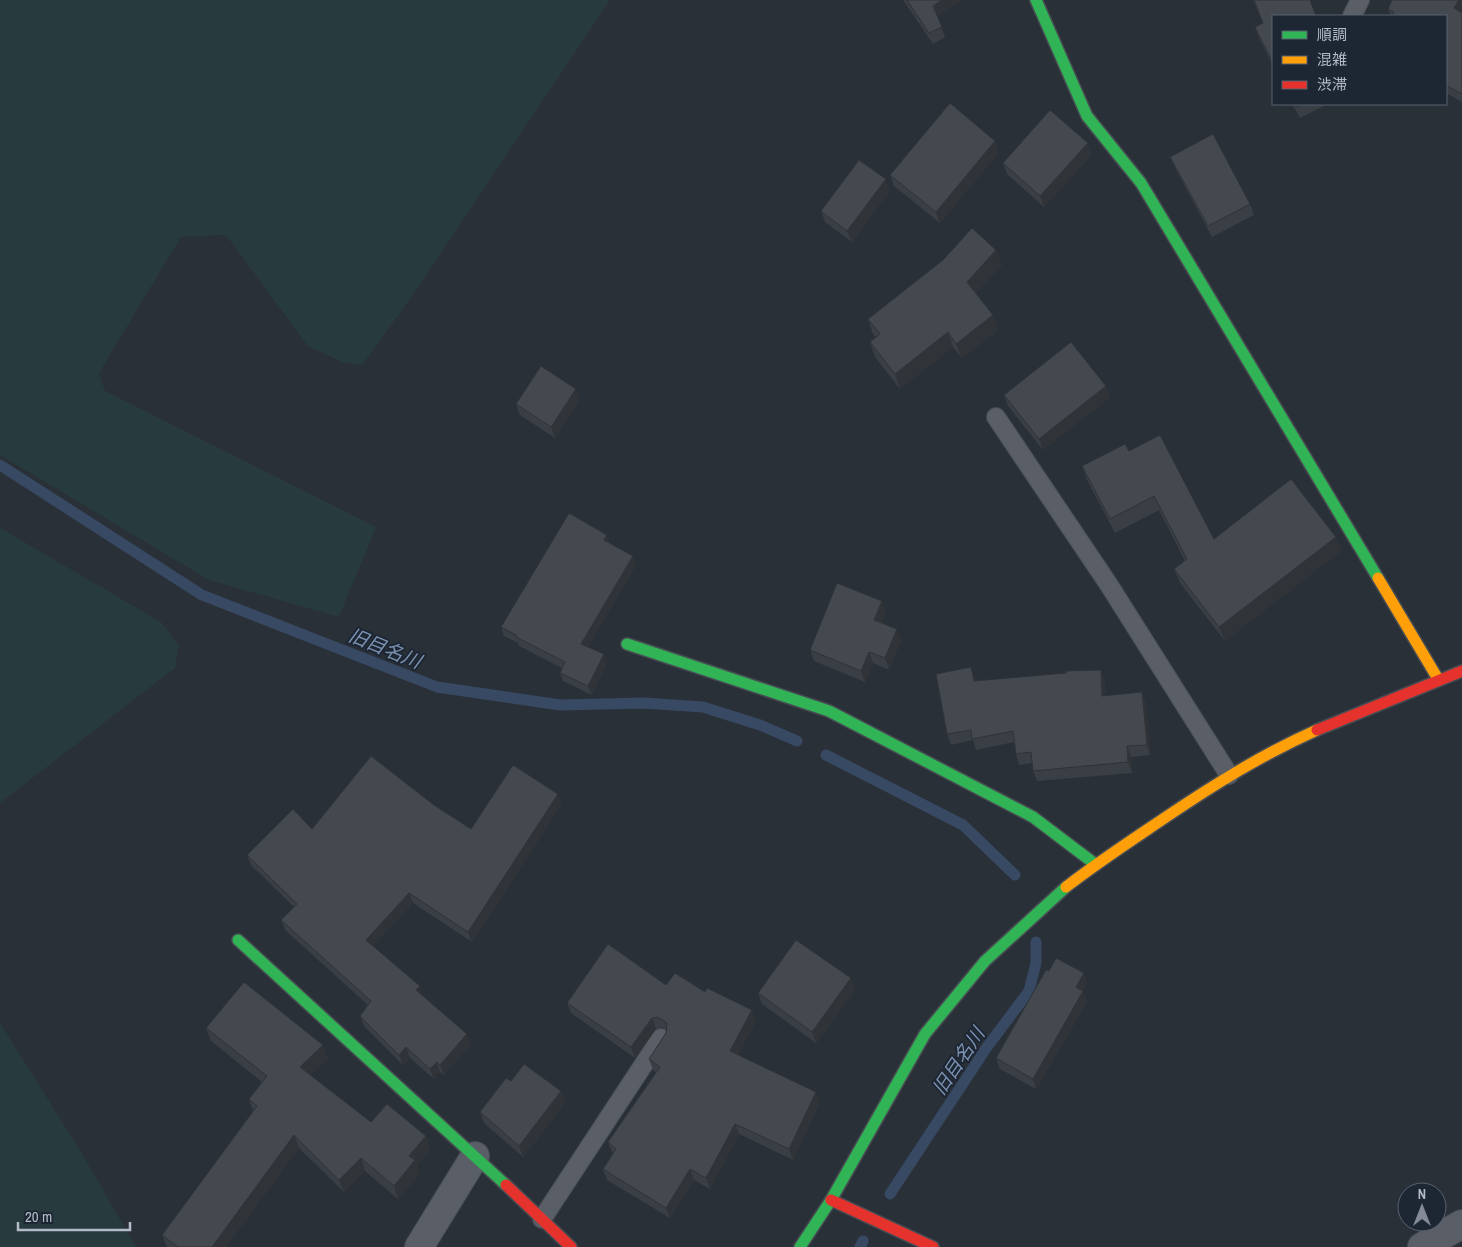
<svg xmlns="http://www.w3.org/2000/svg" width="1462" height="1247" font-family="'Archivo Narrow','Noto Sans JP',sans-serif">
<rect width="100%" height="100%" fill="#2a3038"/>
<g fill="#273a3e">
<polygon points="0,0 610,0 415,292 362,365 342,362 308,346 226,235 181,237 99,373 105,391 376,527 339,617 209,580 0,455"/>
<polygon points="0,528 161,622 179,646 175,668 0,803"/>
<polygon points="0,1023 81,1152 136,1247 0,1247"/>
</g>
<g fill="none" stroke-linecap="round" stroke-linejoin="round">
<g stroke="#384963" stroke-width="11">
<polyline points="0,465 202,595 437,687 560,705 644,703 703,707 760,725 797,741"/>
<polyline points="826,755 963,825 1015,875"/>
<polyline points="890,1194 987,1047 1029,991 1036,963 1036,942"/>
<polyline points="860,1247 863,1241"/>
</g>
<g stroke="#484c53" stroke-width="20">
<g id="lane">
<polyline points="1352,16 1360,0"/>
<polyline points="996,417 1109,585 1229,775"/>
<polyline points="542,1219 661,1038"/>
</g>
</g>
<g stroke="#484c53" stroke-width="30">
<g id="street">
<polyline points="419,1247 475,1156"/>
<polyline points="1422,1247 1462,1224"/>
</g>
</g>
<g stroke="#484c53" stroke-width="14">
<g id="fast">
<polyline points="1036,0 1087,116 1141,183 1378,578"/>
<polyline points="627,644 829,711 1033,817 1095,864"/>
<polyline points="238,940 506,1185"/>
<polyline points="800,1247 831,1200 925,1034 985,961 1066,887"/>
</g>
</g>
<g stroke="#484c53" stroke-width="14">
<g id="slow">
<polyline points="1378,578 1438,679"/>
<path d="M1066 887C1098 862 1132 840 1166 817 1215 784 1263 754 1317 730"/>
</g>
</g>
<g stroke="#484c53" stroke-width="14">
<g id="jam">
<polyline points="1317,730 1462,671"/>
<polyline points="506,1185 571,1247"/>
<polyline points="831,1200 933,1247"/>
</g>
</g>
<use href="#lane" stroke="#5a5e66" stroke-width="18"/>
<use href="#street" stroke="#5a5e66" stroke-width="28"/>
<use href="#fast" stroke="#30b455" stroke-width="11"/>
<use href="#slow" stroke="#ff9f0a" stroke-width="11"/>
<use href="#jam" stroke="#e5322d" stroke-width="11"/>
</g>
<g fill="#3a3f45">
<polygon points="903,0 961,0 937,16 945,37 933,44"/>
<polygon points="1253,0 1310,0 1316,16 1273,16 1273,66 1259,38 1255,27 1263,23"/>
<polygon points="1462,0 1461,12 1462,102 1446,93 1446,16 1391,16 1388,9"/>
<polygon points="1292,104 1328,104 1300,118"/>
<polygon points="999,152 940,223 894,186 890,175"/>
<polygon points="1092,154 1044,207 1007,174 1003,163"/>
<polygon points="1170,157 1250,204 1254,215 1212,237 1175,168"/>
<polygon points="890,190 852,242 825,222 821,211"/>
<polygon points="996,250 1002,265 976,293 998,330 962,358 953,347 900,389 875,357 870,342 876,337 873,334 868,319"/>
<polygon points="1106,386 1110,397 1043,450 1008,406 1004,395"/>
<polygon points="580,400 555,438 520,415 516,404"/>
<polygon points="1129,451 1214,539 1341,551 1225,641 1180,583 1174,569 1185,561 1159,510 1115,533 1087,480 1082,466"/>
<polygon points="610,543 636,565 588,647 607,663 592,695 563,681 560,673 562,668 519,646 518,643 504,636 501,627"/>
<polygon points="886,612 882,623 901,640 889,670 873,663 865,682 814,661 810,650"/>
<polygon points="971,667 976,681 1101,670 1105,680 1105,695 1146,703 1150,755 1131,757 1132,773 1037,781 1033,771 1032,763 1019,765 1016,754 1014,742 976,750 973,740 951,745 947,734"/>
<polygon points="562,804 472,942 413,903 373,946 423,995 471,1044 444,1075 440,1072 434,1079 410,1058 403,1065 364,1026 360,1016 368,1005 285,930 281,920 294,907 251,865 247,855 312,829 471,829"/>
<polygon points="1049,971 1087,983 1083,991 1087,1002 1036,1089 1000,1069 996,1058"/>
<polygon points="666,985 705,992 756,1021 738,1054 820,1102 793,1160 739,1134 710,1189 694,1180 670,1218 607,1180 603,1169 613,1154 612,1152 608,1142 656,1072 653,1070 649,1059 666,1033 666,1030 662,1027 656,1029 635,1058 571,1013 567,1003"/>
<polygon points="855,990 816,1043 762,1004 758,993"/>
<polygon points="206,1028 328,1058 310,1075 371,1122 426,1136 430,1149 417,1165 420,1173 398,1199 365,1171 344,1192 299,1148 226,1247 167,1247 162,1235 253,1111 249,1099 262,1082 211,1041"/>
<polygon points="511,1081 561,1091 565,1103 523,1157 484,1123 480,1112"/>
</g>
<g fill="#303338">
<polygon points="942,0 961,0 937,16 933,6"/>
<polygon points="1459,0 1462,0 1462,11 1458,18 1454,8"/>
<polygon points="995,141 999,152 940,223 936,212"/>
<polygon points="1088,143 1092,154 1044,207 1040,196"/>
<polygon points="886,179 890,190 852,242 847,231"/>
<polygon points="996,250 1002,265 973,297 967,282"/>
<polygon points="993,315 998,330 962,358 956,344"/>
<polygon points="948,332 953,347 900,389 895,374"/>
<polygon points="1106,386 1110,397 1043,450 1039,439"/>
<polygon points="576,389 580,400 555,438 551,427"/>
<polygon points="607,535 610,543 604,540"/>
<polygon points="1336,537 1341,551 1225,641 1219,627"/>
<polygon points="633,556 636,565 585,652 581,644"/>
<polygon points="882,601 886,612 878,631 874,620"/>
<polygon points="897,629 901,640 889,670 885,658"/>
<polygon points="869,652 873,663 865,682 861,671"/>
<polygon points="604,654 607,663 592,695 588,686"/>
<polygon points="971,667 975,677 978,691 974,681"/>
<polygon points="1101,670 1105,680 1106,706 1102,696"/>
<polygon points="1142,692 1146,703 1150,755 1147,745"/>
<polygon points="1127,746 1131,757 1132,773 1128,762"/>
<polygon points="558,794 562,804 472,942 468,932"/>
<polygon points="409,893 413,903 370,950 366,940"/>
<polygon points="1084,973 1087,983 1083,991 1087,1002 1036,1089 1033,1079"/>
<polygon points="851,978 855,990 816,1043 812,1032"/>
<polygon points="420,986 423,996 416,990"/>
<polygon points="752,1010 756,1021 734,1061 730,1051"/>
<polygon points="652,1018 656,1029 635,1058 631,1047"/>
<polygon points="467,1034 471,1044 444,1075 440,1065"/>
<polygon points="323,1045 328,1058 305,1080 300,1067"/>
<polygon points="406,1047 410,1058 403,1065 399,1055"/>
<polygon points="437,1062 440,1072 434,1079 430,1069"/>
<polygon points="561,1091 565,1103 523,1157 519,1146"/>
<polygon points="816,1092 820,1102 793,1160 789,1149"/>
<polygon points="735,1124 739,1134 710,1189 706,1178"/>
<polygon points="294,1135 299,1148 226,1247 212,1247"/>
<polygon points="426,1136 430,1149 417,1165 420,1173 398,1199 394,1186 409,1156"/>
<polygon points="361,1158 365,1171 344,1192 339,1180"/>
<polygon points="690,1169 694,1180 670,1218 666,1208"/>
</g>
<g fill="#444950" stroke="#303338">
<polygon points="907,0 942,0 933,6 942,27 929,33"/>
<polygon points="1254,0 1310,0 1316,16 1273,16 1273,63 1255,27 1263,23"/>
<polygon points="1392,0 1459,0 1454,8 1462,13 1462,94 1446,85 1446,16 1392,16 1394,12 1388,9"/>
<polygon points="950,103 995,141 936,212 890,175"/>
<polygon points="1294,104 1302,104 1296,107"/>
<polygon points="1050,110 1088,143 1040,196 1003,163"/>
<polygon points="1213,134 1250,204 1208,226 1170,157"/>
<polygon points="859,160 886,179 847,231 821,211"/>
<polygon points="972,228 996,250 967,282 993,315 956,344 948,332 895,374 870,342 880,334 868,319 943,260"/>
<polygon points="1071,342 1106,386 1039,439 1004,395"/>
<polygon points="541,366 576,389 551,427 516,404"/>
<polygon points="1160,435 1214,539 1291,479 1336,537 1219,627 1174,569 1187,559 1154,496 1110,519 1082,466 1125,444 1129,451"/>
<polygon points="569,513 607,535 604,540 633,556 581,644 604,654 588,686 560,673 565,662 516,637 516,635 501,627"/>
<polygon points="837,583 882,601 874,620 897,629 885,658 869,652 861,671 810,650"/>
<polygon points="971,667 974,681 1066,673 1066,671 1101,670 1102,696 1142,692 1147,745 1127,746 1128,762 1033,771 1031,752 1016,754 1013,731 972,739 971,730 947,734 936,674"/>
<polygon points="371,756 434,805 471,829 513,765 558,794 468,932 409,893 366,940 420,986 416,990 467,1034 440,1065 437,1062 430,1069 406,1047 399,1055 360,1016 371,1001 281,920 297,904 247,855 293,809 312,829"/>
<polygon points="796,940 851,978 812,1032 758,993"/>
<polygon points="608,944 666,985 675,973 705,992 707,988 752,1010 730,1051 816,1092 789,1149 735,1124 706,1178 690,1169 666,1208 603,1169 616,1149 608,1142 660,1067 649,1059 666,1033 667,1023 658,1017 652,1018 631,1047 567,1003"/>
<polygon points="1056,958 1084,973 1076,987 1083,991 1033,1079 996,1058 1046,970 1049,971"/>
<polygon points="244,982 323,1045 300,1067 371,1122 387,1104 426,1136 409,1156 415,1160 394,1186 361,1158 339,1180 294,1135 212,1247 178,1247 162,1235 257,1106 249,1099 267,1076 206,1028"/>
<polygon points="524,1064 561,1091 519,1146 480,1112 506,1078 511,1081"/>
</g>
<g text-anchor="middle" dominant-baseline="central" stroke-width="4" stroke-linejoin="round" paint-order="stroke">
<g font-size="19" font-style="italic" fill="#7c92b1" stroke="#1d2633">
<text transform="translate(385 648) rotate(22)">旧目名川</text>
<text transform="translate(958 1061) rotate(-56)">旧目名川</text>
</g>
</g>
<rect x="1272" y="15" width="175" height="90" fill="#1d2633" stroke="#59626f"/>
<rect x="1282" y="31" width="25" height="8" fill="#30b455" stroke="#59626f"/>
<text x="1317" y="40" font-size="15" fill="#b4bcc9">順調</text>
<rect x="1282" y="56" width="25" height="8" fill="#ff9f0a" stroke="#59626f"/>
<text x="1317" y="65" font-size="15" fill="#b4bcc9">混雑</text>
<rect x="1282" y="81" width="25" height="8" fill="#e5322d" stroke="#59626f"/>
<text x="1317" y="90" font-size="15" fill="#b4bcc9">渋滞</text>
<g transform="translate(1422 1207)"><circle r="24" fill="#1d2633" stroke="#59626f"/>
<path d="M0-4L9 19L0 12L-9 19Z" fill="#848b96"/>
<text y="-8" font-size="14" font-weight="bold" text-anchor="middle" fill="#b4bcc9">N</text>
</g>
<path d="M18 1222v8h112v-8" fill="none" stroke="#b4bcc9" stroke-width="2.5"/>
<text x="25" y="1222" font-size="15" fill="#b4bcc9" stroke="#1d2633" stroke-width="4" paint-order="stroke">20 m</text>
</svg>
